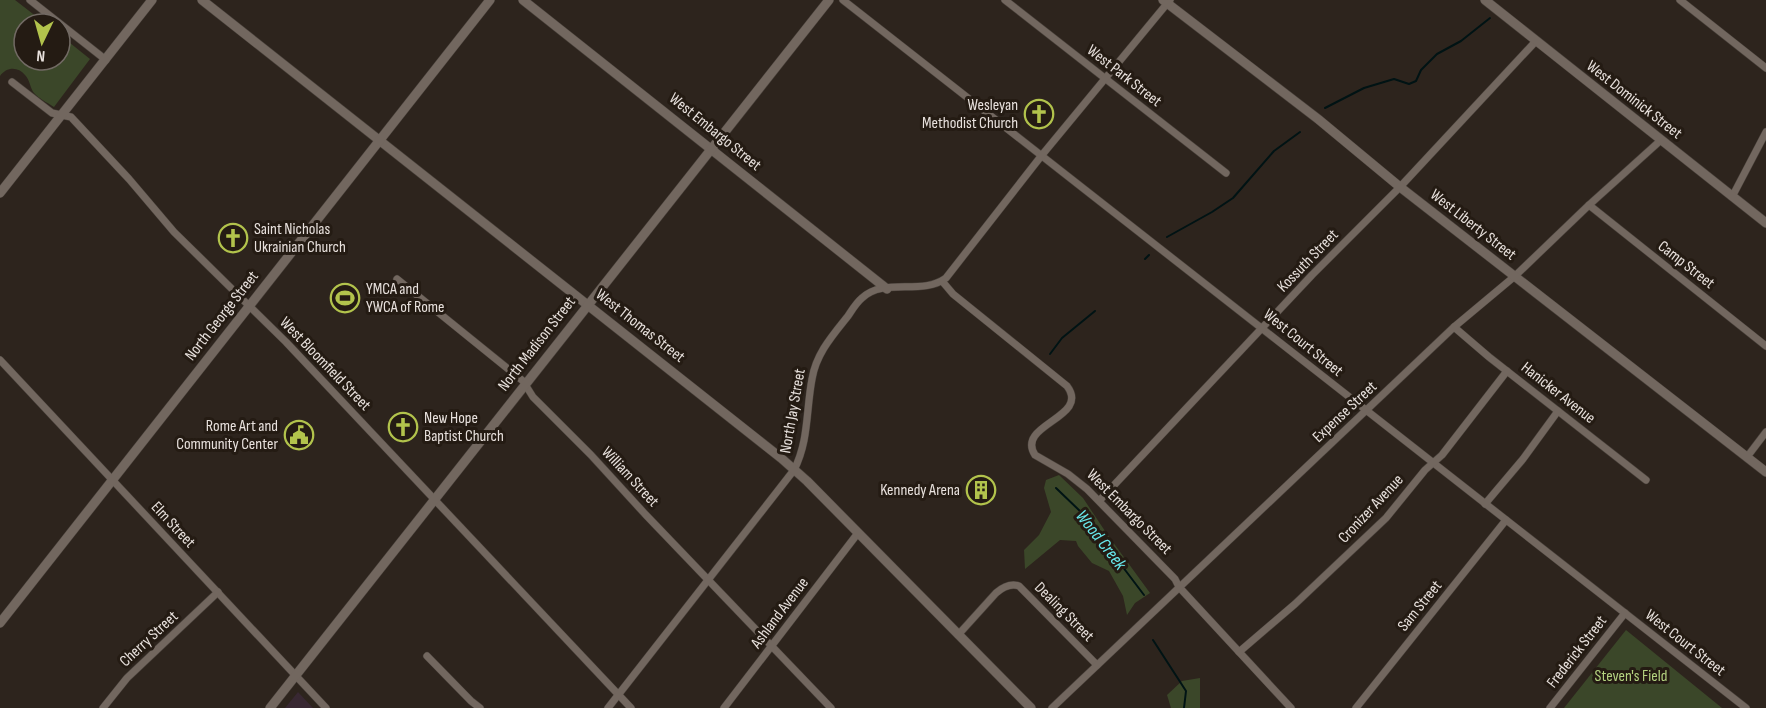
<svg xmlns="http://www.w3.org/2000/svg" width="1766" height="708" font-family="'Sofia Sans Condensed',sans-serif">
<rect width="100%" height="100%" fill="#2d241d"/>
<polygon fill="#382832" points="298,692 313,708 285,708"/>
<g fill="#3b4729">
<path d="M0 0H15L46 24H24V60H60V35L90 59 54 107C48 103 38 98 34 93 30 88 30 80 25 75 18 66 6 67 0 76Z"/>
<polygon points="1059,475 1083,498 1107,534 1150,593 1135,603 1127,615 1123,596 1109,571 1092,563 1078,546 1076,541 1060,540 1025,569 1024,550 1039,535 1051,512 1044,488 1046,480"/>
<polygon points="1626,630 1722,708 1564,708"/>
<polygon points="1200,678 1200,708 1171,708 1167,695 1182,681"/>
</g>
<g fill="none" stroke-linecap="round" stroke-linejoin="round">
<g stroke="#001314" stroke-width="2">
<polyline points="1325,108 1364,88 1394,79 1409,84 1416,81 1421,70 1437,54 1461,41 1490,18"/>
<polyline points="1167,237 1212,212 1233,198 1274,151 1300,132"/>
<polyline points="1145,259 1149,255"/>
<polyline points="1050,354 1062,338 1095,311"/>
<polyline points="1056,488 1082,513 1144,595"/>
<polyline points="1153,640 1186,691 1184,708"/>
</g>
<g stroke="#48403a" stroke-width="8">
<g id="street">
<polyline points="30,0 106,60"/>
<polyline points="843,0 1746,708"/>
<polyline points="1005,0 1226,173"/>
<polyline points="1680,0 1766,68"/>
<polyline points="12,82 52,113 71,117 129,179 174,232 286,342 631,708"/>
<polyline points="1732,197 1766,132"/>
<polyline points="1589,205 1766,346"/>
<polyline points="397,279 523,381 533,397 591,455 645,514 831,708"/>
<path d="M942 281 953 294 1067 386C1091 418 1015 424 1035 455L1068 474 1087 489 1175 579 1179 587 1291 708"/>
<polyline points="1454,327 1489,357 1646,480"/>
<polyline points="0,360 326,708"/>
<polyline points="1747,457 1766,432"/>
<polyline points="1100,500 1312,275 1400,187 1536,41"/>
<polyline points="1485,504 1523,459 1558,411"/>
<path d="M958 635 996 593C1003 587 1010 583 1019 586L1097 665"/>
<polyline points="1239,652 1295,604 1386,518 1425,470 1442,455 1507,371"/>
<polyline points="427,656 471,701 480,708"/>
<polyline points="103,708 127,678 218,592"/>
<path d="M608 708 794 470C809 441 806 410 812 379 816 354 832 336 848 316 852 310 856 303 862 298 884 277 922 296 946 278L1042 155 1170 0"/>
<polyline points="724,708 858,533"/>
<polyline points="1052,708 1454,327 1515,276 1589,205 1661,140"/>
<polyline points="1356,708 1506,520"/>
<polyline points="1550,708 1625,613"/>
</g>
</g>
<g stroke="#48403a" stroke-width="10">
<g id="secondary">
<polyline points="202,0 781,458 807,481 1031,708"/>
<polyline points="523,0 887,289"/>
<polyline points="1163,0 1318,119 1400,187 1766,472"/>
<polyline points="1485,0 1766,223"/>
<polyline points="0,193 152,0"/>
<polyline points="0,623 490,0"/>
<polyline points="270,708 829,0"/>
</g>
</g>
<use href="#street" stroke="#72675f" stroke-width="7"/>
<use href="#secondary" stroke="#72675f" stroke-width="9"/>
</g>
<defs>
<g id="church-ring" transform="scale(1.5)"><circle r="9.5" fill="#241b13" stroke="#b2c34c" stroke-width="1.5"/><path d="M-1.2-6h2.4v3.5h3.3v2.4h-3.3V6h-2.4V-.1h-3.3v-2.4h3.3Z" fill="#b2c34c"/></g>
<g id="stadium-ring" transform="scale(1.5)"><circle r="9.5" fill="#241b13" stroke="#b2c34c" stroke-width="1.5"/><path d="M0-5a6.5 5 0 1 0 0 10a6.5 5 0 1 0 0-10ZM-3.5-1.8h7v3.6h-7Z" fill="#b2c34c"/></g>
<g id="civic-ring" transform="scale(1.5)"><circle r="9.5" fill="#241b13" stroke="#b2c34c" stroke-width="1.5"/><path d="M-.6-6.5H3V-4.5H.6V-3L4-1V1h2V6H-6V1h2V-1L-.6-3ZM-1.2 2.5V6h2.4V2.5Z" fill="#b2c34c"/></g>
<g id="building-ring" transform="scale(1.5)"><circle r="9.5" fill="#241b13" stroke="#b2c34c" stroke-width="1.5"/><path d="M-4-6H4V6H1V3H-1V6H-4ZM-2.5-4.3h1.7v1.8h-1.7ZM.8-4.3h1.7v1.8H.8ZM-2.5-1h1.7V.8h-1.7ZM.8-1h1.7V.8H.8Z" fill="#b2c34c"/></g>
</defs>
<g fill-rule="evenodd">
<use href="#church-ring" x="1039" y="114"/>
<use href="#church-ring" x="233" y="238"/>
<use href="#stadium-ring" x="345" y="298"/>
<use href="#church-ring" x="403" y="427"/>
<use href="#civic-ring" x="299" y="435"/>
<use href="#building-ring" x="981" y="490"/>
</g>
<g text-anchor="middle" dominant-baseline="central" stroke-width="6" stroke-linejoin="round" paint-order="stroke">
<g font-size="16" fill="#e8e1dd" stroke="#241b13">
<text transform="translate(1124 76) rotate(38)">West Park Street</text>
<text transform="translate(1634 100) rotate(38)">West Dominick Street</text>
<text transform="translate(715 132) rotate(39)">West Embargo Street</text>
<text transform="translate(1473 225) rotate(38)">West Liberty Street</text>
<text transform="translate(1308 261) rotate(-46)">Kossuth Street</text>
<text transform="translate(1686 265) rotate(38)">Camp Street</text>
<text transform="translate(222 316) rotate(-52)">North George Street</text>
<text transform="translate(640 326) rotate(38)">West Thomas Street</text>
<text transform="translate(1303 343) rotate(39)">West Court Street</text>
<text transform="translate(537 344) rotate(-52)">North Madison Street</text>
<text transform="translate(325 364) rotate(46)">West Bloomfield Street</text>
<text transform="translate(1558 393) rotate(38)">Hanicker Avenue</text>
<text transform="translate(793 411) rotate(-80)">North Jay Street</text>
<text transform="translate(1345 412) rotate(-43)">Expense Street</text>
<text transform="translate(630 477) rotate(47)">William Street</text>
<text transform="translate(1371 509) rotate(-47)">Cronizer Avenue</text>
<text transform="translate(1129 512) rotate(45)">West Embargo Street</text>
<text transform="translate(173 525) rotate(47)">Elm Street</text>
<text transform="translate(1420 606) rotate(-51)">Sam Street</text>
<text transform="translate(1064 612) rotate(45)">Dealing Street</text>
<text transform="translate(780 613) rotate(-53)">Ashland Avenue</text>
<text transform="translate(149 639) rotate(-43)">Cherry Street</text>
<text transform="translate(1685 643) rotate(38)">West Court Street</text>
<text transform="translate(1577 652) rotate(-52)">Frederick Street</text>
</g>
<g font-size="16" fill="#e8e1dd" stroke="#241b13" text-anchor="end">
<text x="1018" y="105">Wesleyan<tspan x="1018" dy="18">Methodist Church</tspan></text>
<text x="254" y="229" text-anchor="start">Saint Nicholas<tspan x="254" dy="18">Ukrainian Church</tspan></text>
<text x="366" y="289" text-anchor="start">YMCA and<tspan x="366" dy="18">YWCA of Rome</tspan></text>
<text x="424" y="418" text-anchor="start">New Hope<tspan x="424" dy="18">Baptist Church</tspan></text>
<text x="278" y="426">Rome Art and<tspan x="278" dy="18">Community Center</tspan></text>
<text x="960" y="490">Kennedy Arena</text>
</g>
<g font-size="16" fill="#b4d380" stroke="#241b13">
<text x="1631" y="676">Steven's Field</text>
</g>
<g font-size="18" font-style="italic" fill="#68e9ed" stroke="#241b13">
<text transform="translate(1101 540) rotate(52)">Wood Creek</text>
</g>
</g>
<g transform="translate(42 42) rotate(185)"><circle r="28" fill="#241b13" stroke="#726a64" stroke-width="1.5"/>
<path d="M0-4.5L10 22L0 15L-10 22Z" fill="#b2c34c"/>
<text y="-9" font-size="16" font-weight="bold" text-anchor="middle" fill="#e8e1dd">N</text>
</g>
</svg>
